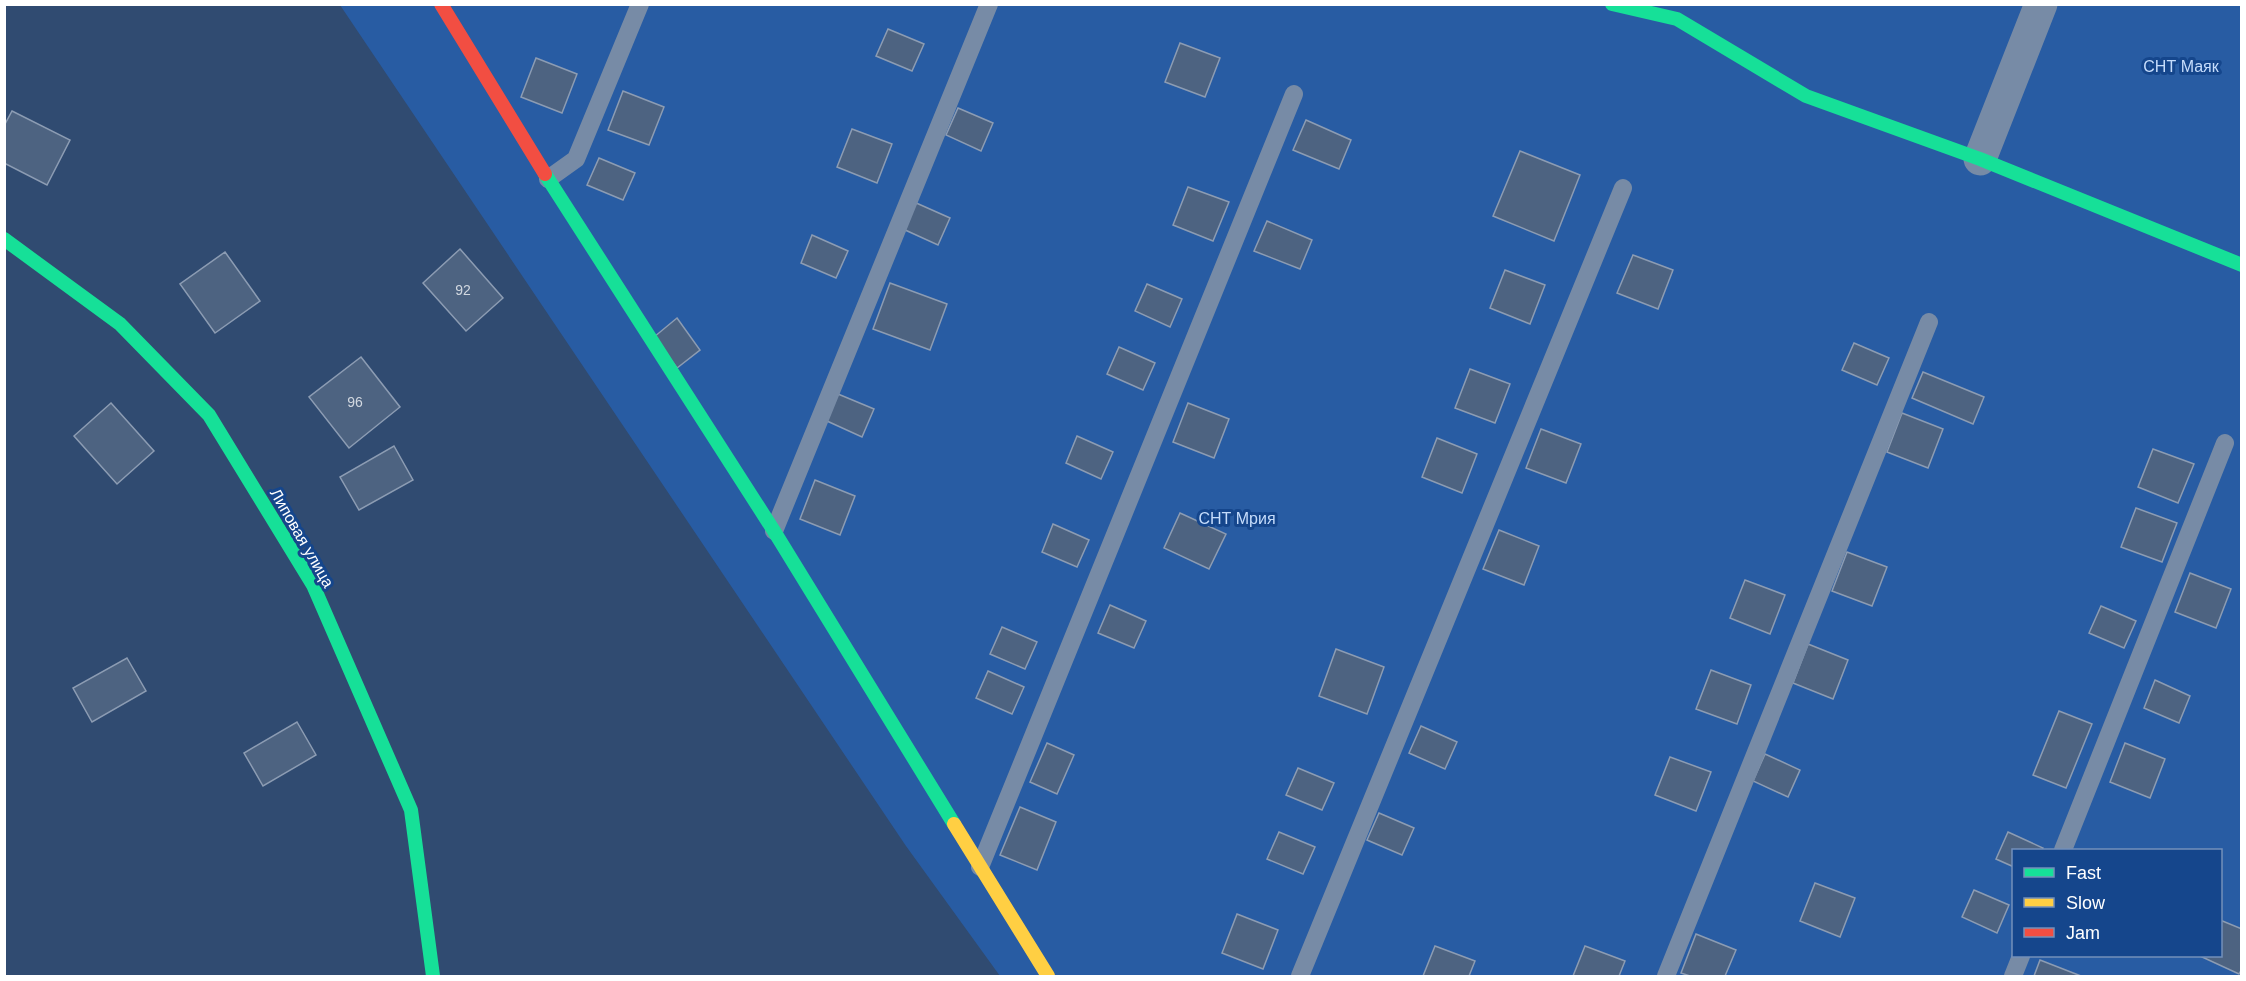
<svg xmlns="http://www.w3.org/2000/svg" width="2246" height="981" font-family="Helvetica,sans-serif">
<rect width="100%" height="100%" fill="#304b71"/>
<path fill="#285ca3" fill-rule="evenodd" d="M340 5H2241V976H1000L906 846ZM2014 850H2220V956H2014Z"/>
<g fill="#4d6381" stroke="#8c9cb3" stroke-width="1.5">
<polygon points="888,29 924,44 912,71 876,56"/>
<polygon points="1180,43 1220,58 1205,97 1165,82"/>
<polygon points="536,58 577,74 562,113 521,97"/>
<polygon points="623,91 664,107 649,145 608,130"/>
<polygon points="958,108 993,123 981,151 946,135"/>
<polygon points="12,111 70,140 47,185 4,163 4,126"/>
<polygon points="1306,120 1351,140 1339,169 1293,150"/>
<polygon points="852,129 892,144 877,183 837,167"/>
<polygon points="1520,151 1580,175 1554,241 1493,216"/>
<polygon points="599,158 635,173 623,200 587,185"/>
<polygon points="1188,187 1229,202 1213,241 1173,225"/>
<polygon points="914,202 950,218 938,245 903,229"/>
<polygon points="1267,221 1312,240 1300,269 1254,251"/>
<polygon points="812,235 848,251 836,278 801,263"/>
<polygon points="460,249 503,298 466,331 423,283"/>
<polygon points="225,252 260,301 215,333 180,284"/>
<polygon points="1633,255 1673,270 1658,309 1617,293"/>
<polygon points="1505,270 1545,285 1530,324 1490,308"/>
<polygon points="890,283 947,304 930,350 873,329"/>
<polygon points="1147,284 1182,299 1170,327 1135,311"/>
<polygon points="677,318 700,350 677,368 654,337"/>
<polygon points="1854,343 1889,358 1877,385 1842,370"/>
<polygon points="1119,347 1155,363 1143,390 1107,374"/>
<polygon points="361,357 400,407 349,448 309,397"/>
<polygon points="1470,369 1510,384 1495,423 1455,408"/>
<polygon points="1923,372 1984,397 1973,424 1912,398"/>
<polygon points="838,394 874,409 862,437 827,421"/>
<polygon points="111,403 154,451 117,484 74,436"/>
<polygon points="1188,403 1229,419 1214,458 1173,442"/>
<polygon points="1902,413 1943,429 1928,468 1887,452"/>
<polygon points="1541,429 1581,444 1566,483 1526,468"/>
<polygon points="1077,436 1113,452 1101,479 1066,463"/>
<polygon points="1437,438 1477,454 1462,493 1422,477"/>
<polygon points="394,446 413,480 359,510 340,477"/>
<polygon points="2153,449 2194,464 2178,503 2138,487"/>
<polygon points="815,480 855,496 840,535 800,519"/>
<polygon points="2136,508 2177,523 2162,562 2121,547"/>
<polygon points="1180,513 1226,534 1209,569 1164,548"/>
<polygon points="1053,524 1089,540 1077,567 1042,552"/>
<polygon points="1499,530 1539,546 1524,585 1483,569"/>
<polygon points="1847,552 1887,567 1872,606 1832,591"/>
<polygon points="2190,573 2231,589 2216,628 2175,612"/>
<polygon points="1745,580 1785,595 1770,634 1730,618"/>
<polygon points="1110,605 1146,621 1134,648 1098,633"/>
<polygon points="2101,606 2136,621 2124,648 2089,633"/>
<polygon points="1002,627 1037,642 1025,669 990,654"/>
<polygon points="1808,644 1848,660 1833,699 1793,683"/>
<polygon points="1336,649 1384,667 1367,714 1319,696"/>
<polygon points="127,658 146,691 92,722 73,688"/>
<polygon points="1711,670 1751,685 1737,724 1696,709"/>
<polygon points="988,671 1024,687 1012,714 976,698"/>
<polygon points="2155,680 2190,696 2179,723 2144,708"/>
<polygon points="2059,711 2092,724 2066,788 2033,775"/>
<polygon points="297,722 316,755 263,786 244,753"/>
<polygon points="1421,726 1457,742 1445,769 1409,753"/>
<polygon points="1047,743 1074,755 1057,794 1030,782"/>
<polygon points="2125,743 2165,759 2150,798 2110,782"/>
<polygon points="1765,754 1800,770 1788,797 1753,781"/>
<polygon points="1670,757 1711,772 1696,811 1655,795"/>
<polygon points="1298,768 1334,783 1322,810 1286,795"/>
<polygon points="1020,807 1056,822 1037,870 1000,855"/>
<polygon points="1379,813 1414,828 1402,855 1367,840"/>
<polygon points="1279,832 1315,847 1303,874 1267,859"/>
<polygon points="2008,832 2043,848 2042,850 2014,850 2014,867 1996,859"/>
<polygon points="1815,883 1855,898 1840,937 1800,921"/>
<polygon points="1974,890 2009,905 1997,933 1962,917"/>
<polygon points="1237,914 1278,930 1263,969 1222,953"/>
<polygon points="2220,920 2242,929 2242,969 2239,974 2200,956 2220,956"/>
<polygon points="1696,934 1736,950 1725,976 1690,976 1681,973"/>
<polygon points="1435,946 1475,961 1469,976 1423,976"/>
<polygon points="1585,946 1625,961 1619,976 1573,976"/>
<polygon points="2040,960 2081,976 2034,976"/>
</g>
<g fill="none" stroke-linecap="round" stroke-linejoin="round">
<g stroke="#778ba6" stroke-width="18">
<polyline points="548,179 576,159 640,4"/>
<polyline points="774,531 989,4"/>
<polyline points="2063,850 2225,443"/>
<polyline points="980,867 1294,94"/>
<polyline points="1300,976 1623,188"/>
<polyline points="1666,976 1929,322"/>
<polyline points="2013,976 2021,956"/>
</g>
<polyline stroke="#778ba6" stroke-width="33" points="1980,159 2041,4"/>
<g stroke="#16e098" stroke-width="14">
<polyline points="1612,4 1677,19 1806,96 1980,159 2242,265"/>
<polyline points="545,174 774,531 954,824"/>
<polyline points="4,239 120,324 209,415 313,585 411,810 433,976"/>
</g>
<polyline stroke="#ffcf43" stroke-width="14" points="954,824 1048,976"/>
<polyline stroke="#f24e42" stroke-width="14" points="441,4 545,174"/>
</g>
<g text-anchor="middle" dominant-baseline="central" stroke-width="6" stroke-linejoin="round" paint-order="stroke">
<g font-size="14" fill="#d2d8e0">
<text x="463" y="290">92</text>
<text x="355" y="402">96</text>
</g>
<g font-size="16" fill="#c5dcfb" stroke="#15468c">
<text x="2181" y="66">СНТ Маяк</text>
<text x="1237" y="518">СНТ Мрия</text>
</g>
<g font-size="16" fill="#fff" stroke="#15468c">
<text transform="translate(302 538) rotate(60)">Липовая улица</text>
</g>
</g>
<rect width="2246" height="981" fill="none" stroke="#ffffff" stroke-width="12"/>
<rect x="2012" y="849" width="210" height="108" fill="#15468c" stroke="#7390ba" stroke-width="1.5"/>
<rect x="2024" y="868" width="30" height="9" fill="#16e098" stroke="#7390ba" stroke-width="1.5"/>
<text x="2066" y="879" font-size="18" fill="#ffffff">Fast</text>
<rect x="2024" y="898" width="30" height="9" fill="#ffcf43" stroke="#7390ba" stroke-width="1.5"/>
<text x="2066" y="909" font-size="18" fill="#ffffff">Slow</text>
<rect x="2024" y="928" width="30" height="9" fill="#f24e42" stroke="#7390ba" stroke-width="1.5"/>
<text x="2066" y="939" font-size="18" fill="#ffffff">Jam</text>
</svg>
